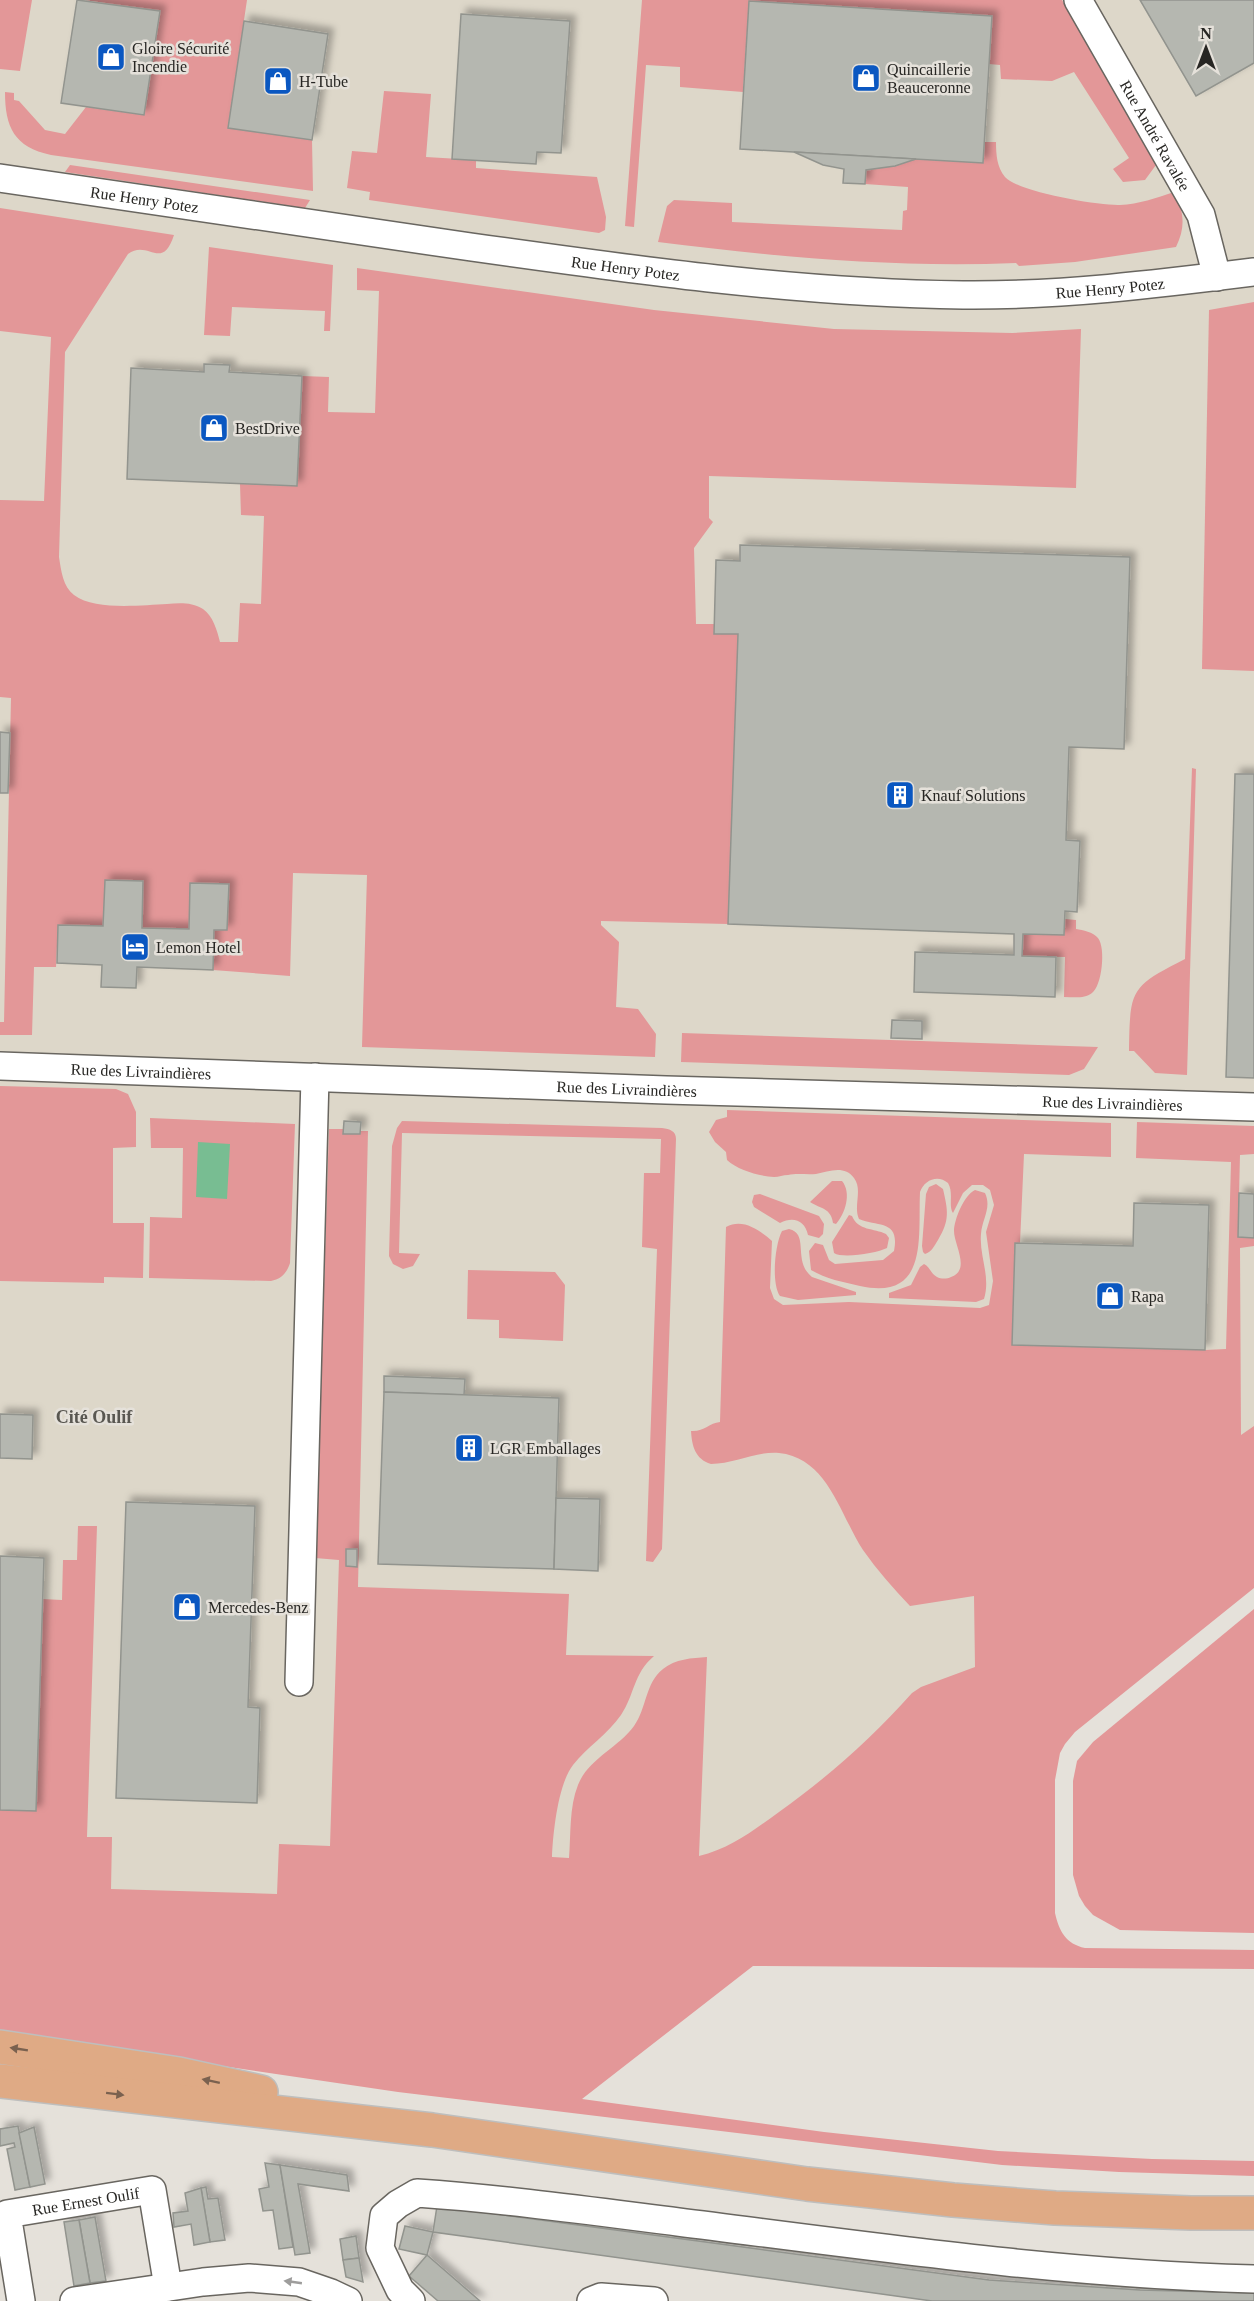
<svg xmlns="http://www.w3.org/2000/svg" width="1254" height="2301" font-family="'Times New Roman',serif">
<defs>
<filter id="shadow"><feDropShadow dx="5.5" dy="-5.5" stdDeviation="3" flood-color="#0004"/></filter>
</defs>
<rect width="100%" height="100%" fill="#e5e1da"/>
<polygon fill="#ddd7c9" points="0,0 1254,0 1254,1500 695,1956 0,1903"/>
<g fill="#e39798">
<polygon points="0,0 32,0 20,71 0,69"/>
<path d="M85 0H247L228 127 312 140 313 191 51 155C14 147 5 127 5 92L14 93V100L19 101 45 130 65 134 86 107 144 115 160 12Z"/>
<polygon points="642,0 1062,0 1156,165 1145,180 1123,182 1113,169 1129,158 1074,72 1052,81 1001,79 1000,65 989,64 992,16 749,1 743,92 680,87 680,67 646,65 634,227 625,226"/>
<polygon points="384,91 431,94 426,157 476,160 476,168 597,177 606,217 605,230 599,233 369,200 370,192 347,188 352,151 377,153"/>
<path d="M985 142H996C996 155 997 167 1005 177 1018 192 1100 206 1120 205 1139 204 1156 198 1174 192 1184 211 1186 227 1176 247L1075 262 1019 266 1016 263C896 268 777 257 658 242L667 206 674 200 732 203V222L902 230 903 211 907 210 908 187 865 184 866 170 895 166 916 159 983 163Z"/>
<polygon points="70,165 310,200 305,208 65,172"/>
<path d="M0 208 174 235C162 272 148 239 128 254L65 352 59 557C61 570 63 587 74 595 95 611 142 605 167 604 179 603 192 602 203 609 213 616 217 630 220 642H238L240 603 261 604 264 516 241 515 240 484 297 486 302 376 329 377 328 412 375 413 379 291 357 290V268L654 310 834 329 1012 333 1081 329 1076 488 709 476V518L713 522 694 548 696 624H714V634H738L728 924 601 921V925L619 942 616 1007 638 1009 656 1034 655 1057 362 1047 367 875 293 873 290 976 213 970 214 930H227L228 884 191 883 189 929 142 928 143 882 105 880 103 926 58 925 56 967H34L32 1035H0V1022H4L11 698 0 697V500L44 501 51 337 0 331Z"/>
<polygon points="209,247 333,265 330,331 324,331 325,311 232,307 230,336 204,335"/>
<polygon points="1254,302 1254,671 1202,669 1209,310"/>
<path d="M1192 768 1196 769 1187 1075 1155 1073 1134 1051H1129C1130 989 1130 987 1185 959Z"/>
<path d="M1065 919 1076 920V929C1083 930 1093 932 1098 938 1106 948 1102 986 1092 993 1084 999 1074 997 1064 997L1065 957 1022 956 1023 934 1064 935Z"/>
<polygon points="682,1033 1098,1047 1084,1069 1069,1075 681,1062"/>
<polygon points="0,1086 116,1089 128,1094 136,1112 136,1147 113,1148 113,1223 144,1223 143,1278 104,1277 104,1283 0,1281"/>
<path d="M727 1110 1111 1123V1157L1024 1154 1020 1243H1015L1012 1345 1205 1350 1226 1349 1231 1162 1136 1158 1137 1122 1254 1126V1154L1240 1155 1238 1237 1254 1238V1246L1240 1248 1241 1435 1254 1426V1588L1075 1732 1065 1744 1060 1753 1055 1780V1913C1059 1931 1066 1944 1085 1948L1254 1950V1969L753 1966 582 2099 824 2132 998 2151 1152 2159 1254 2161V2176L1119 2172 1002 2165 398 2092 0 2033V1810L42 1599 62 1600 63 1560H77L78 1526H97L87 1837H112L111 1889 277 1894 279 1844 330 1846 339 1560 315 1558 329 1129H344V1134H360V1131H368L358 1587 569 1594 566 1655 654 1656C633 1674 635 1694 621 1715 608 1734 587 1747 573 1765 558 1784 553 1833 552 1857L569 1858C571 1835 569 1807 578 1785 588 1759 618 1748 634 1726 647 1708 645 1683 663 1669 675 1659 692 1658 707 1657L699 1856C730 1849 754 1830 779 1812 828 1777 872 1738 912 1693L921 1687 975 1667 974 1596 910 1606C893 1588 877 1570 863 1550 840 1515 828 1458 779 1453 756 1451 734 1464 711 1464 695 1459 692 1446 691 1431 704 1432 709 1423 720 1422L726 1227C743 1218 759 1230 772 1241L770 1288 774 1299 783 1305 849 1302 980 1308 989 1305 993 1281 986 1232 994 1205 990 1190 983 1185H972L963 1193 953 1213C948 1206 954 1193 948 1183 938 1174 924 1180 920 1192 918 1237 929 1301 860 1286 843 1282 826 1279 811 1270L809 1251 815 1243 823 1245 829 1260 835 1264 883 1260 894 1251C900 1220 879 1227 859 1219 853 1206 863 1190 854 1178 845 1165 829 1171 816 1174 807 1175 797 1173 788 1175 783 1175 779 1177 774 1177 758 1176 738 1170 727 1160L726 1152 715 1142 709 1132 716 1120 727 1117Z"/>
<path d="M150 1118 295 1124 290 1263C287 1273 281 1279 271 1281L149 1278 150 1217 182 1218 183 1148H151Z"/>
<path d="M402 1121 662 1128C670 1129 676 1131 676 1139L662 1549 653 1562 646 1561 657 1249 642 1247 644 1173H660L661 1139 402 1133 399 1253 420 1254 413 1266 403 1269 393 1264 389 1256 392 1146 397 1128Z"/>
<path d="M832 1181H842C852 1193 845 1214 836 1224L833 1223C831 1208 821 1209 810 1202Z"/>
<path d="M936 1184 943 1189C948 1211 950 1220 938 1240 934 1246 932 1252 925 1254L923 1252 922 1246 926 1194 929 1187Z"/>
<path d="M975 1190 985 1193C992 1208 982 1219 981 1234 979 1256 991 1276 984 1299L976 1302 889 1298V1293L911 1285 920 1267 924 1264C930 1267 931 1274 937 1277 941 1279 947 1279 951 1277 971 1270 954 1245 954 1231 954 1220 964 1195 975 1190Z"/>
<path d="M760 1194 819 1216 824 1224 823 1234 819 1238 808 1235C805 1221 794 1216 780 1223L754 1207 752 1202 754 1195Z"/>
<path d="M849 1215 852 1216C858 1231 874 1228 886 1234L889 1238 887 1248C877 1253 843 1259 834 1253L832 1242Z"/>
<path d="M789 1229C810 1234 792 1261 812 1277L856 1292V1295L798 1300 780 1296C771 1283 775 1244 782 1231Z"/>
<polygon points="468,1270 555,1272 565,1285 563,1341 499,1338 499,1320 467,1319"/>
<polygon points="1254,1609 1254,1933 1120,1930 1093,1915 1085,1906 1079,1896 1073,1875 1073,1781 1077,1761 1093,1742"/>
</g>
<polygon fill="#78bd92" points="198,1142 230,1144 227,1199 196,1197"/>
<g fill="#b5b7b0" stroke="#92948e" stroke-width="1.5" filter="url(#shadow)">
<polygon points="77,0 160,11 144,115 61,103"/>
<polygon points="1140,0 1254,0 1254,63 1196,96"/>
<polygon points="749,1 992,16 983,163 740,149"/>
<polygon points="461,14 570,21 561,153 537,152 536,164 452,159"/>
<polygon points="244,21 328,34 312,140 228,128"/>
<polygon points="794,152 916,159 895,166 866,170 865,184 843,183 844,169 823,165"/>
<polygon points="204,364 230,365 229,372 302,376 297,486 127,479 131,368 204,372"/>
<polygon points="740,545 1130,557 1124,749 1069,747 1066,840 1080,841 1077,912 1065,911 1064,935 1023,934 1022,956 1056,957 1055,997 914,992 915,952 1014,955 1014,934 728,924 738,634 714,634 716,560 740,561"/>
<polygon points="0,732 10,733 8,793 0,793"/>
<polygon points="1235,774 1254,774 1254,1078 1226,1077"/>
<polygon points="105,880 143,881 142,928 189,929 190,883 229,884 227,930 214,930 213,970 137,967 136,988 101,987 102,965 57,963 58,925 103,926"/>
<polygon points="892,1020 922,1021 922,1039 891,1038"/>
<polygon points="344,1121 361,1122 360,1134 343,1134"/>
<polygon points="1239,1193 1254,1194 1254,1238 1238,1237"/>
<polygon points="1134,1203 1209,1205 1205,1350 1012,1345 1015,1243 1133,1246"/>
<polygon points="384,1376 465,1379 464,1395 384,1392"/>
<polygon points="384,1392 559,1398 554,1569 378,1564"/>
<polygon points="0,1414 33,1415 32,1459 0,1458"/>
<polygon points="556,1498 600,1499 598,1571 554,1569"/>
<polygon points="126,1502 255,1506 248,1707 260,1708 257,1803 116,1798"/>
<polygon points="346,1549 357,1549 357,1567 346,1566"/>
<polygon points="0,1556 44,1558 36,1811 0,1810"/>
<polygon points="18,2126 30,2187 15,2190 7,2149 15,2147 14,2143 0,2146 0,2129"/>
<polygon points="34,2127 45,2184 30,2187 19,2133"/>
<polygon points="265,2163 280,2165 293,2247 279,2249 273,2210 263,2211 259,2189 269,2187"/>
<polygon points="280,2165 347,2175 349,2191 298,2184 310,2253 295,2255"/>
<polygon points="206,2187 208,2199 218,2198 225,2240 210,2242 201,2188"/>
<polygon points="201,2188 210,2242 194,2245 191,2224 174,2227 173,2213 188,2211 185,2193"/>
<polygon points="437,2206 989,2280 1140,2290 1254,2293 1254,2301 932,2301 433,2232"/>
<polygon points="95,2217 106,2281 90,2283 79,2220"/>
<polygon points="79,2220 90,2283 74,2286 64,2222"/>
<polygon points="405,2226 433,2232 427,2255 399,2249"/>
<polygon points="356,2236 359,2258 343,2260 340,2239"/>
<polygon points="427,2255 480,2301 438,2301 409,2276"/>
<polygon points="359,2258 363,2282 346,2277 343,2260"/>
</g>
<g fill="none" stroke-linecap="round" stroke-linejoin="round">
<g stroke="#696660" stroke-width="30">
<g id="minor">
<path id="s1" d="M1078 0 1201 215 1217 277"/>
<path id="s2" d="M0 178C157 201 314 224 471 247 634 270 798 293 963 295 1060 296 1158 284 1254 272"/>
<path id="s3" d="M0 1066 666 1090 1254 1107"/>
<polyline points="299,1682 315,1077"/>
<path id="s4" d="M21 2301 7 2214 152 2190 168 2287"/>
<polyline points="74,2301 203,2282 249,2278 299,2282 331,2293 348,2301"/>
<path d="M411 2301 400 2290 380 2248 384 2216 398 2204 417 2193C504 2199 591 2211 678 2222 869 2246 1061 2274 1254 2279"/>
<polyline points="591,2301 601,2297 654,2301"/>
</g>
</g>
<g stroke="#bebebd" stroke-width="36">
<g id="major">
<polyline points="0,2047 179,2074 261,2092"/>
<polyline points="0,2081 432,2130 807,2184 953,2200 1055,2208 1191,2213 1254,2213"/>
</g>
</g>
<use href="#minor" stroke="#fff" stroke-width="27"/>
<use href="#major" stroke="#dfaa85" stroke-width="33"/>
</g>
<defs><path id="oneway-solid" d="M-6-.8H1V-3.2L6.5 0L1 3.2V.8H-6Z" transform="scale(1.5)"/></defs>
<g fill="#7a614f">
<use href="#oneway-solid" transform="translate(19 2049) rotate(-171)"/>
<use href="#oneway-solid" transform="translate(211 2081) rotate(-168)"/>
<use href="#oneway-solid" transform="translate(115 2094) rotate(7)"/>
</g>
<use fill="#9e9d9c" href="#oneway-solid" transform="translate(293 2282) rotate(-172)"/>
<defs>
<g id="shop-square" transform="scale(1.5)"><rect x="-9" y="-9" width="18" height="18" rx="4" fill="#0a57c1" stroke="#e5e1da"/><path d="M-5-2.5h2.3a2.7 3.5 0 0 1 5.4 0H5L5.5 6h-11ZM-1.5-2.5h3a1.5 2.3 0 0 0-3 0Z" fill="#fff"/></g>
<g id="building-square" transform="scale(1.5)"><rect x="-9" y="-9" width="18" height="18" rx="4" fill="#0a57c1" stroke="#e5e1da"/><path d="M-4-6H4V6H1V3H-1V6H-4ZM-2.5-4.3h1.7v1.8h-1.7ZM.8-4.3h1.7v1.8H.8ZM-2.5-1h1.7V.8h-1.7ZM.8-1h1.7V.8H.8Z" fill="#fff"/></g>
<g id="hotel-square" transform="scale(1.5)"><rect x="-9" y="-9" width="18" height="18" rx="4" fill="#0a57c1" stroke="#e5e1da"/><path d="M-6-4.5h1.5V1H6V5H4.5V3h-9V5H-6ZM-4 0a1.8 1.8 0 1 1 3.6 0ZM.5 0V-2.5h3Q6-2.5 6 0Z" fill="#fff"/></g>
</defs>
<g fill-rule="evenodd">
<use href="#shop-square" x="111" y="57"/>
<use href="#shop-square" x="866" y="78"/>
<use href="#shop-square" x="278" y="81"/>
<use href="#shop-square" x="214" y="428"/>
<use href="#building-square" x="900" y="795"/>
<use href="#hotel-square" x="135" y="947"/>
<use href="#shop-square" x="1110" y="1296"/>
<use href="#building-square" x="469" y="1448"/>
<use href="#shop-square" x="187" y="1607"/>
</g>
<g text-anchor="middle" dominant-baseline="central" stroke-width="5" stroke-linejoin="round" paint-order="stroke">
<g font-size="16" fill="#272623" stroke="#e5e1da" text-anchor="start">
<text x="132" y="48">Gloire Sécurité<tspan x="132" dy="18">Incendie</tspan></text>
<text x="887" y="69">Quincaillerie<tspan x="887" dy="18">Beauceronne</tspan></text>
<text x="299" y="81">H-Tube</text>
<text x="235" y="428">BestDrive</text>
<text x="921" y="795">Knauf Solutions</text>
<text x="156" y="947">Lemon Hotel</text>
<text x="1131" y="1296">Rapa</text>
<text x="490" y="1448">LGR Emballages</text>
<text x="208" y="1607">Mercedes-Benz</text>
</g>
<g font-size="16" fill="#272623" stroke="#e5e1da">
<text stroke="none"><textPath href="#s1" startOffset="156">Rue André Ravalée</textPath></text>
<text stroke="none"><textPath href="#s2" startOffset="146">Rue Henry Potez</textPath></text>
<text stroke="none"><textPath href="#s2" startOffset="632">Rue Henry Potez</textPath></text>
<text stroke="none"><textPath href="#s2" startOffset="1118">Rue Henry Potez</textPath></text>
<text stroke="none"><textPath href="#s3" startOffset="141">Rue des Livraindières</textPath></text>
<text stroke="none"><textPath href="#s3" startOffset="627">Rue des Livraindières</textPath></text>
<text stroke="none"><textPath href="#s3" startOffset="1113">Rue des Livraindières</textPath></text>
<text stroke="none"><textPath href="#s4" startOffset="168">Rue Ernest Oulif</textPath></text>
</g>
<g font-size="18" font-weight="bold" fill="#595751" stroke="#e5e1da">
<text x="94" y="1417">Cité Oulif</text>
</g>
</g>
<g transform="translate(1206 48)" stroke="#e5e1da" stroke-width="4.5" paint-order="stroke">
<path d="M0-4.5L10 22L0 15L-10 22Z" fill="#272623"/>
<text y="-9" font-size="16" font-weight="bold" text-anchor="middle" fill="#272623">N</text>
</g>
</svg>
